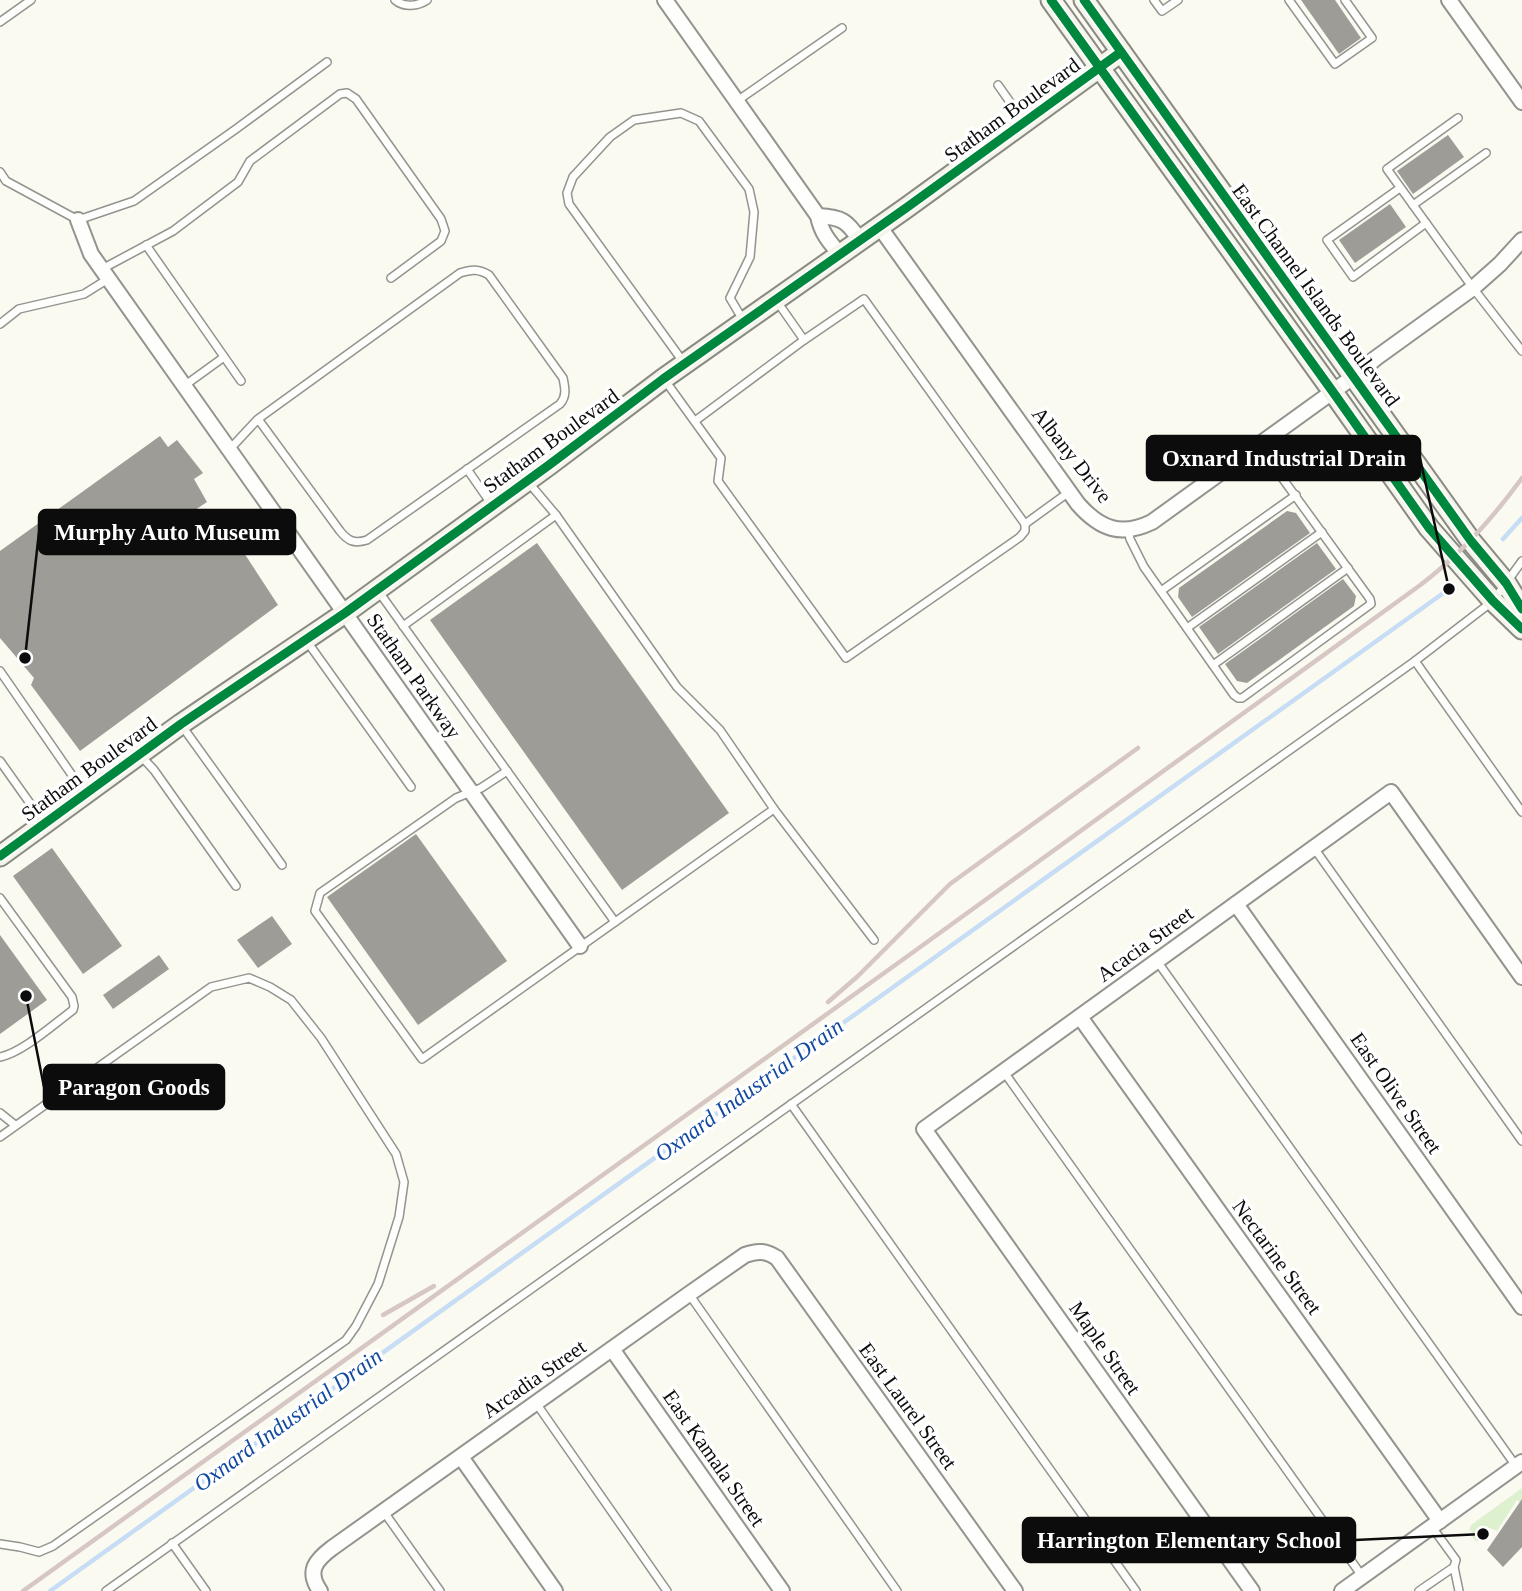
<svg xmlns="http://www.w3.org/2000/svg" width="1522" height="1591" font-family="'Times New Roman',serif">
<rect width="100%" height="100%" fill="#fafaf0"/>
<polygon fill="#def1cf" points="1522,1488 1522,1504 1517,1500 1497,1531 1487,1527 1477,1542 1470,1534 1472,1533 1471,1530 1469,1531 1471,1525"/>
<g fill="none" stroke-linecap="round" stroke-linejoin="round">
<g stroke="#c6ddf5" stroke-width="4.5">
<polyline points="1503,539 1522,518"/>
<polyline points="50,1591 1449,589"/>
</g>
</g>
<g fill="#9d9c96">
<polygon points="1301,0 1335,0 1361,38 1339,54"/>
<polygon points="1448,135 1464,157 1413,194 1397,171"/>
<polygon points="1390,204 1406,227 1355,263 1339,240"/>
<polygon points="160,436 168,447 177,440 203,473 194,479 207,502 195,510 219,545 233,536 278,605 80,751 31,685 34,678 0,638 0,551"/>
<polygon points="1287,511 1296,513 1310,533 1192,617 1178,597 1179,588"/>
<polygon points="537,543 729,813 622,890 430,620"/>
<polygon points="1317,543 1336,569 1218,654 1199,627"/>
<polygon points="1343,579 1356,596 1354,606 1247,683 1237,681 1225,664"/>
<polygon points="416,834 507,961 418,1025 327,897"/>
<polygon points="52,848 122,946 83,974 13,876"/>
<polygon points="272,916 292,944 258,968 237,940"/>
<polygon points="0,935 47,1000 0,1034"/>
<polygon points="159,955 169,969 113,1009 103,995"/>
<polygon points="1522,1499 1522,1547 1503,1567 1487,1550"/>
</g>
<g fill="none" stroke-linecap="round" stroke-linejoin="round">
<g stroke="#93938f" stroke-width="10">
<g id="lane">
<path d="M395 0C404 8 418 6 427 0"/>
<polyline points="1154,0 1162,11 1178,0"/>
<polyline points="1289,0 1335,64 1372,38 1345,0"/>
<polyline points="0,22 31,0"/>
<polyline points="998,85 1024,122"/>
<polyline points="737,101 842,28"/>
<polyline points="1458,118 1387,169 1473,288 1522,351"/>
<polyline points="0,172 6,181 78,220 134,201 236,129 327,62"/>
<polyline points="1400,188 1327,240 1353,277 1426,223"/>
<polyline points="1413,205 1486,153"/>
<polyline points="146,245 241,381"/>
<polyline points="102,269 173,231 238,182 250,161 340,94 347,93 356,99 441,219 445,231 441,241 391,278"/>
<polyline points="0,324 19,309 84,294 108,279"/>
<polyline points="804,340 864,299 1025,524"/>
<polyline points="684,363 569,204 567,193 573,177 610,137 634,120 681,113 699,121 749,189 754,212 750,257 730,298 743,320"/>
<polyline points="664,379 721,458 718,481 846,658 1020,537 1025,531 1025,524 1069,492"/>
<polyline points="184,386 224,357"/>
<polyline points="695,421 804,340 776,300"/>
<path d="M229 450 258 419 460 273C472 269 479 269 489 275L563 378C565 388 567 396 560 404L367 540C354 544 348 541 340 531L258 419"/>
<polyline points="467,469 492,505"/>
<polyline points="1128,530 1130,539 1144,567 1234,695 1238,698 1242,698 1371,604 1370,599 1259,446"/>
<polyline points="1161,591 1296,495"/>
<polyline points="379,592 615,922 774,809 720,730 677,687 556,515 529,483"/>
<polyline points="403,626 556,515"/>
<polyline points="1187,628 1322,532"/>
<polyline points="306,640 411,787"/>
<polyline points="1415,661 1522,812"/>
<polyline points="1213,665 1348,568"/>
<polyline points="0,671 85,794"/>
<polyline points="182,726 282,865"/>
<polyline points="140,755 154,770 236,886"/>
<polyline points="0,761 44,823"/>
<polyline points="507,771 481,788 456,798 320,893 315,911 422,1059 615,922"/>
<polyline points="774,809 874,940"/>
<polyline points="1314,848 1522,1141"/>
<path d="M0 898 72 997 74 1006 73 1010C54 1024 22 1053 0 1057"/>
<polyline points="1157,961 1516,1466"/>
<polyline points="1004,1072 1362,1576"/>
<polyline points="791,1104 1136,1591"/>
<polyline points="0,1113 15,1125"/>
<polyline points="0,1137 211,987 249,978 270,987 291,1000 321,1038 396,1154 404,1182 399,1217 378,1284 356,1326 346,1340 53,1546 39,1552 20,1547 0,1544"/>
<polyline points="689,1294 897,1591"/>
<polyline points="536,1403 667,1591"/>
<polyline points="384,1512 440,1591"/>
<polyline points="172,1543 206,1591"/>
<polyline points="1454,1567 1459,1591"/>
<polyline points="106,1591 1415,661 1493,601 1522,561"/>
<polyline points="1419,1591 1454,1567 1456,1560 1432,1527"/>
</g>
</g>
<g stroke="#93938f" stroke-width="18">
<g id="street">
<path d="M665 0 818 216C821 232 829 242 840 254"/>
<polyline points="1449,0 1522,102"/>
<path d="M818 216C842 217 847 221 860 240"/>
<polyline points="78,220 91,254 580,946"/>
<path d="M879 226 1078 504C1100 529 1121 537 1152 522L1353 377 1376 358 1473 288 1500 264 1522 240"/>
<polyline points="1236,904 1522,1307"/>
<polyline points="1080,1017 1440,1521"/>
<polyline points="612,1349 782,1591"/>
<polyline points="461,1457 555,1591"/>
<path d="M320 1591C306 1571 316 1560 332 1548L689 1294 745 1255C758 1250 766 1251 777 1258L1015 1591"/>
<polyline points="1252,1591 924,1129 1391,792 1522,977"/>
<polyline points="1342,1591 1522,1462"/>
</g>
</g>
<g stroke="#8a8a85" stroke-width="23">
<g id="secondary">
<polyline points="1051,0 1333,392 1429,528 1493,601 1522,629"/>
<polyline points="1084,0 1471,541 1506,583 1522,609"/>
<polyline points="0,856 181,724 345,613 549,465 663,379 906,208 1121,52"/>
</g>
</g>
<use href="#lane" stroke="#fefefd" stroke-width="7"/>
<use href="#street" stroke="#fefefd" stroke-width="14"/>
<use href="#secondary" stroke="#f4f4e8" stroke-width="19"/>
<g stroke="#d7c7c3" stroke-width="4.5">
<polyline points="828,1002 858,976 950,884 1138,748"/>
<polyline points="383,1315 434,1286"/>
<path d="M23 1591 912 953 1419 586C1459 556 1493 518 1522 478"/>
</g>
<g stroke="#fff" stroke-width="13">
<g id="cycleway">
<polyline points="1051,0 1333,392 1429,528 1493,601 1522,629"/>
<polyline points="1084,0 1471,541 1506,583 1522,609"/>
<polyline points="0,856 181,724 345,613 549,465 663,379 906,208 1121,52"/>
</g>
</g>
<use href="#cycleway" stroke="#00873e" stroke-width="9"/>
</g>
<g text-anchor="middle" dominant-baseline="central" stroke-width="7" stroke-linejoin="round" paint-order="stroke">
<g font-size="21" fill="#0c0c0c" stroke="#fff">
<text transform="translate(1012 110) rotate(-36)">Statham Boulevard</text>
<text transform="translate(1316 295) rotate(54)">East Channel Islands Boulevard</text>
<text transform="translate(551 441) rotate(-36)">Statham Boulevard</text>
<text transform="translate(1072 455) rotate(52)">Albany Drive</text>
<text transform="translate(414 676) rotate(55)">Statham Parkway</text>
<text transform="translate(89 769) rotate(-36)">Statham Boulevard</text>
<text transform="translate(1145 944) rotate(-36)">Acacia Street</text>
<text transform="translate(1396 1093) rotate(55)">East Olive Street</text>
<text transform="translate(1277 1257) rotate(54)">Nectarine Street</text>
<text transform="translate(1105 1348) rotate(55)">Maple Street</text>
<text transform="translate(534 1379) rotate(-35)">Arcadia Street</text>
<text transform="translate(908 1406) rotate(54)">East Laurel Street</text>
<text transform="translate(714 1458) rotate(55)">East Kamala Street</text>
</g>
<g font-size="23" font-style="italic" fill="#134a9f" stroke="#fff">
<text transform="translate(749 1090) rotate(-36)">Oxnard Industrial Drain</text>
<text transform="translate(288 1420) rotate(-36)">Oxnard Industrial Drain</text>
</g>
</g>
<path fill="none" stroke="#0c0c0c" stroke-width="2.5" d="M1449 589L1420 458M25 658L39 532M26 996L44 1087M1483 1534L1355 1540"/>
<g fill="#0c0c0c" stroke="#fff" stroke-width="2.5">
<circle cx="1449" cy="589" r="7"/>
<circle cx="25" cy="658" r="7"/>
<circle cx="26" cy="996" r="7"/>
<circle cx="1483" cy="1534" r="7"/>
</g>
<g fill="#0c0c0c" stroke="#0c0c0c" stroke-width="2.5">
<rect x="1147" y="436" width="273" height="44" rx="7"/>
<rect x="39" y="510" width="256" height="44" rx="7"/>
<rect x="44" y="1065" width="180" height="44" rx="7"/>
<rect x="1023" y="1518" width="332" height="44" rx="7"/>
</g>
<g font-size="23" text-anchor="middle" font-weight="bold" fill="#fff">
<text x="1284" y="466">Oxnard Industrial Drain</text>
<text x="167" y="540">Murphy Auto Museum</text>
<text x="134" y="1095">Paragon Goods</text>
<text x="1189" y="1548">Harrington Elementary School</text>
</g>
</svg>
